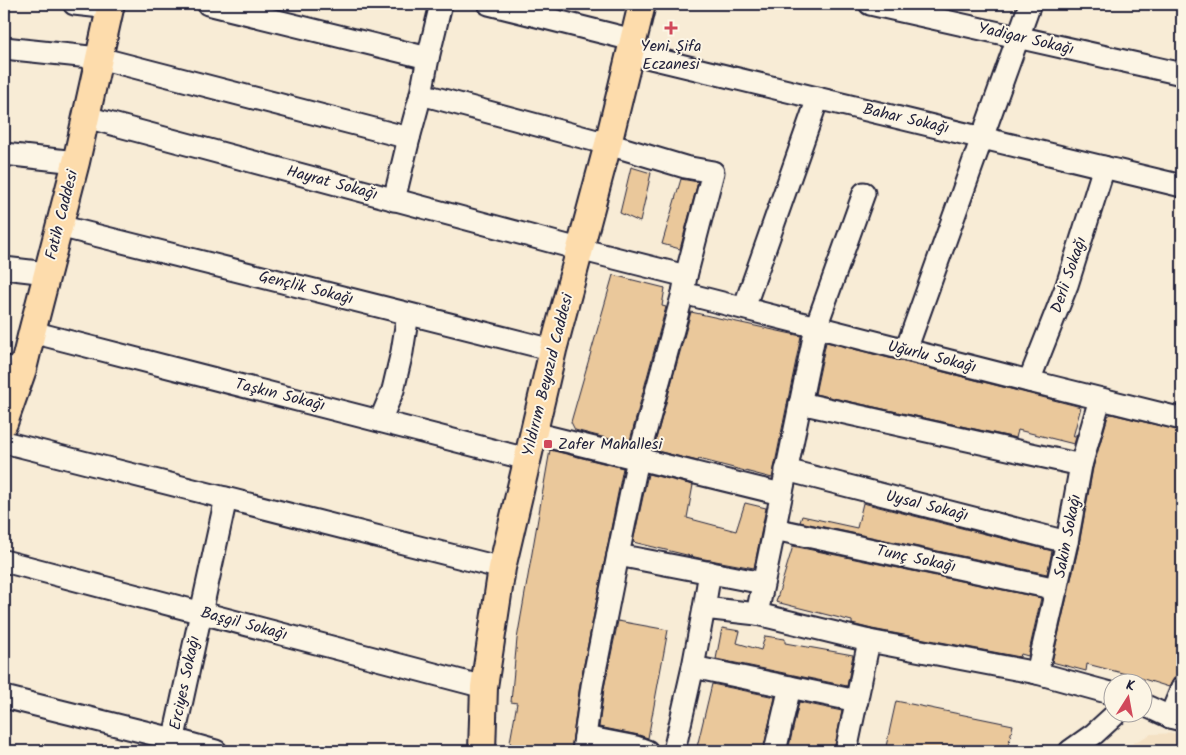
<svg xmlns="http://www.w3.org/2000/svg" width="1186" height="755" font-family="Kalam,sans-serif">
<rect width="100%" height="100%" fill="#f8ecd6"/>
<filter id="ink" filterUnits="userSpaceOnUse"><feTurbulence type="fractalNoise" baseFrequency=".02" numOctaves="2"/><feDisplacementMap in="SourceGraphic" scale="10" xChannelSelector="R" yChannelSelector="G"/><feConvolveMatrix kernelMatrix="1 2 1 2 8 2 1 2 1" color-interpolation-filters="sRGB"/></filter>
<g filter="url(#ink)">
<polygon fill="#f4e1c4" points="1182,733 1182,751 1118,751 1151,734"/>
<g fill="#eac89b" stroke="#22223b">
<polygon points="631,167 651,173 640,222 620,213"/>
<polygon points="681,179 698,182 680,249 662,244"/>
<polygon points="613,275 665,288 662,306 666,307 629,444 575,430 571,422"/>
<polygon points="691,312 801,336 772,478 699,459 698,461 653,450"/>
<polygon points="826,342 1081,407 1073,437 1077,434 1074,444 1018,430 1016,438 815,394"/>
<polygon points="1111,414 1182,431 1182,663 1178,677 1174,678 1169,687 1134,676 1087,664 1086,671 1052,662 1079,545 1093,468 1108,416"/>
<polygon points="550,450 623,468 580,684 571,751 514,751 510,742 517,703 511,702 517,639"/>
<polygon points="648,474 693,485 687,518 736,531 745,503 766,508 754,568 699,558 633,542"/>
<polygon points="863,503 1052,551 1047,574 800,522 802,516 857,528"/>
<polygon points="793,546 1041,598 1028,656 1021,654 1020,657 872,629 852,624 852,621 776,602"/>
<polygon points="618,621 668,630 648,738 639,735 599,727 604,688"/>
<polygon points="722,628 740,631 737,643 761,650 765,636 785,639 785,643 853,655 847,686 716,659"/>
<polygon points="712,684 775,697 763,751 696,751"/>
<polygon points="896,701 1013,725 1007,751 885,751"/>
<polygon points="799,702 842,711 834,751 788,751"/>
</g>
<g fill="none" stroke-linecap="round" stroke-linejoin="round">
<g stroke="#22223b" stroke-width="25">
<g id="minor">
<polyline points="74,4 111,8"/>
<polyline points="208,4 428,58"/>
<polyline points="489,4 633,40"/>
<polyline points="870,4 1182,74"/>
<polyline points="4,48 99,58 409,138"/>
<polyline points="630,53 1182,186"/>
<polyline points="421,94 608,144 685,167 713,172 686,276 683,293 638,459 618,555 592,686 583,751"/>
<polyline points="86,117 579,249 686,276"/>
<polyline points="4,154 76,162"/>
<polyline points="394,200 409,138 421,94 428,58 441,4"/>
<polyline points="59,226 553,350"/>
<polyline points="4,268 47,273"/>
<polyline points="683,293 1029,381 1182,419"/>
<polyline points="744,308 818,98"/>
<polyline points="32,332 527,459"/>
<polyline points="906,350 1030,4"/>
<polyline points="4,367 23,369"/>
<polyline points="1029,381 1067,285 1104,167"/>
<polyline points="800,403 1081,465"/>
<polyline points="380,421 393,390 402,352 408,314"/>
<polyline points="533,433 781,494"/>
<polyline points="4,442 502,568"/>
<polyline points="786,470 1067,542"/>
<polyline points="774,529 1057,589"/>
<polyline points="618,555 763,583"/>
<polyline points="4,561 484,687"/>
<polyline points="704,608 710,572"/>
<polyline points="757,614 816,327 864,193"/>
<polyline points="693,667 857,701"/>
<polyline points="1037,673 1067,542 1081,465 1100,399"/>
<polyline points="4,697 173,739 216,751"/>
<polyline points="1144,705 1170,717 1182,720"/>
<polyline points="1170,717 1182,688"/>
<polyline points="585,737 636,747 647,751"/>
<polyline points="171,751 226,498"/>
<polyline points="674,751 693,667 704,608 757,614 869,641 1037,673 1114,694"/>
<polyline points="775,751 790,687"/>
<polyline points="846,751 869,641"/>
<polyline points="1070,751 1094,734 1118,712"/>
</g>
</g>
<g stroke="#22223b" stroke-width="30">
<g id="major">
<polyline points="4,423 23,369 32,332 76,162 111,4"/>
<polyline points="482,751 484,687 502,568 553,350 608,144 642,4"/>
</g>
</g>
<use href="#minor" stroke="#fcf5e5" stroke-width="21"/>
<use href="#major" stroke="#fddcac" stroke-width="26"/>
</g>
</g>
<g fill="#d1495b" stroke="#fcf5e5" stroke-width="2">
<path d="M668.5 20.5h5v5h5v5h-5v5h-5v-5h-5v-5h5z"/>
<rect x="543" y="439" width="10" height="10" rx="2.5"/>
</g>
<g text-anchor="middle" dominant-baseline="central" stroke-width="4" stroke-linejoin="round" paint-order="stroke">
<g font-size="16" fill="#22223b" stroke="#fcf5e5">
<text transform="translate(1026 39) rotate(13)">Yadigar Sokağı</text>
<text transform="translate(906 119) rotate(13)">Bahar Sokağı</text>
<text transform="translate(332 183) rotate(15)">Hayrat Sokağı</text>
<text transform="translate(62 215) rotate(-76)">Fatih Caddesi</text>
<text transform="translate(1069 275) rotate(-71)">Derli Sokağı</text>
<text transform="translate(306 288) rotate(14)">Gençlik Sokağı</text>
<text transform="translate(932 357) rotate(14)">Uğurlu Sokağı</text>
<text transform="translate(548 375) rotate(-76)">Yıldırım Beyazıd Caddesi</text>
<text transform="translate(280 395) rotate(14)">Taşkın Sokağı</text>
<text transform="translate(927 506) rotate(14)">Uysal Sokağı</text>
<text transform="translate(1068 536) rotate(-79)">Sakin Sokağı</text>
<text transform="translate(916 559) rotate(12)">Tunç Sokağı</text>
<text transform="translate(244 624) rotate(15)">Başgil Sokağı</text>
<text transform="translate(185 683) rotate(-78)">Erciyes Sokağı</text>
</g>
<g font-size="16" fill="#22223b" stroke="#fcf5e5">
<text x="671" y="46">Yeni Şifa<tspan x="671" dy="18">Eczanesi</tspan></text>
<text x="558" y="444" text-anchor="start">Zafer Mahallesi</text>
</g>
</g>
<rect width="1186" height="755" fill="none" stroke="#fcf5e5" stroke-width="20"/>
<rect x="10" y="10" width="1166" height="735" fill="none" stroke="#22223b" stroke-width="2" filter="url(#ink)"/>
<g transform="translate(1128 698) rotate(11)"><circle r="24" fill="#fcf5e5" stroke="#a5a1a1"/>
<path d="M0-4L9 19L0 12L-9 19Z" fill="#d1495b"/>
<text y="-8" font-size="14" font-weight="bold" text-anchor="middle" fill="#22223b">K</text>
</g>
</svg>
